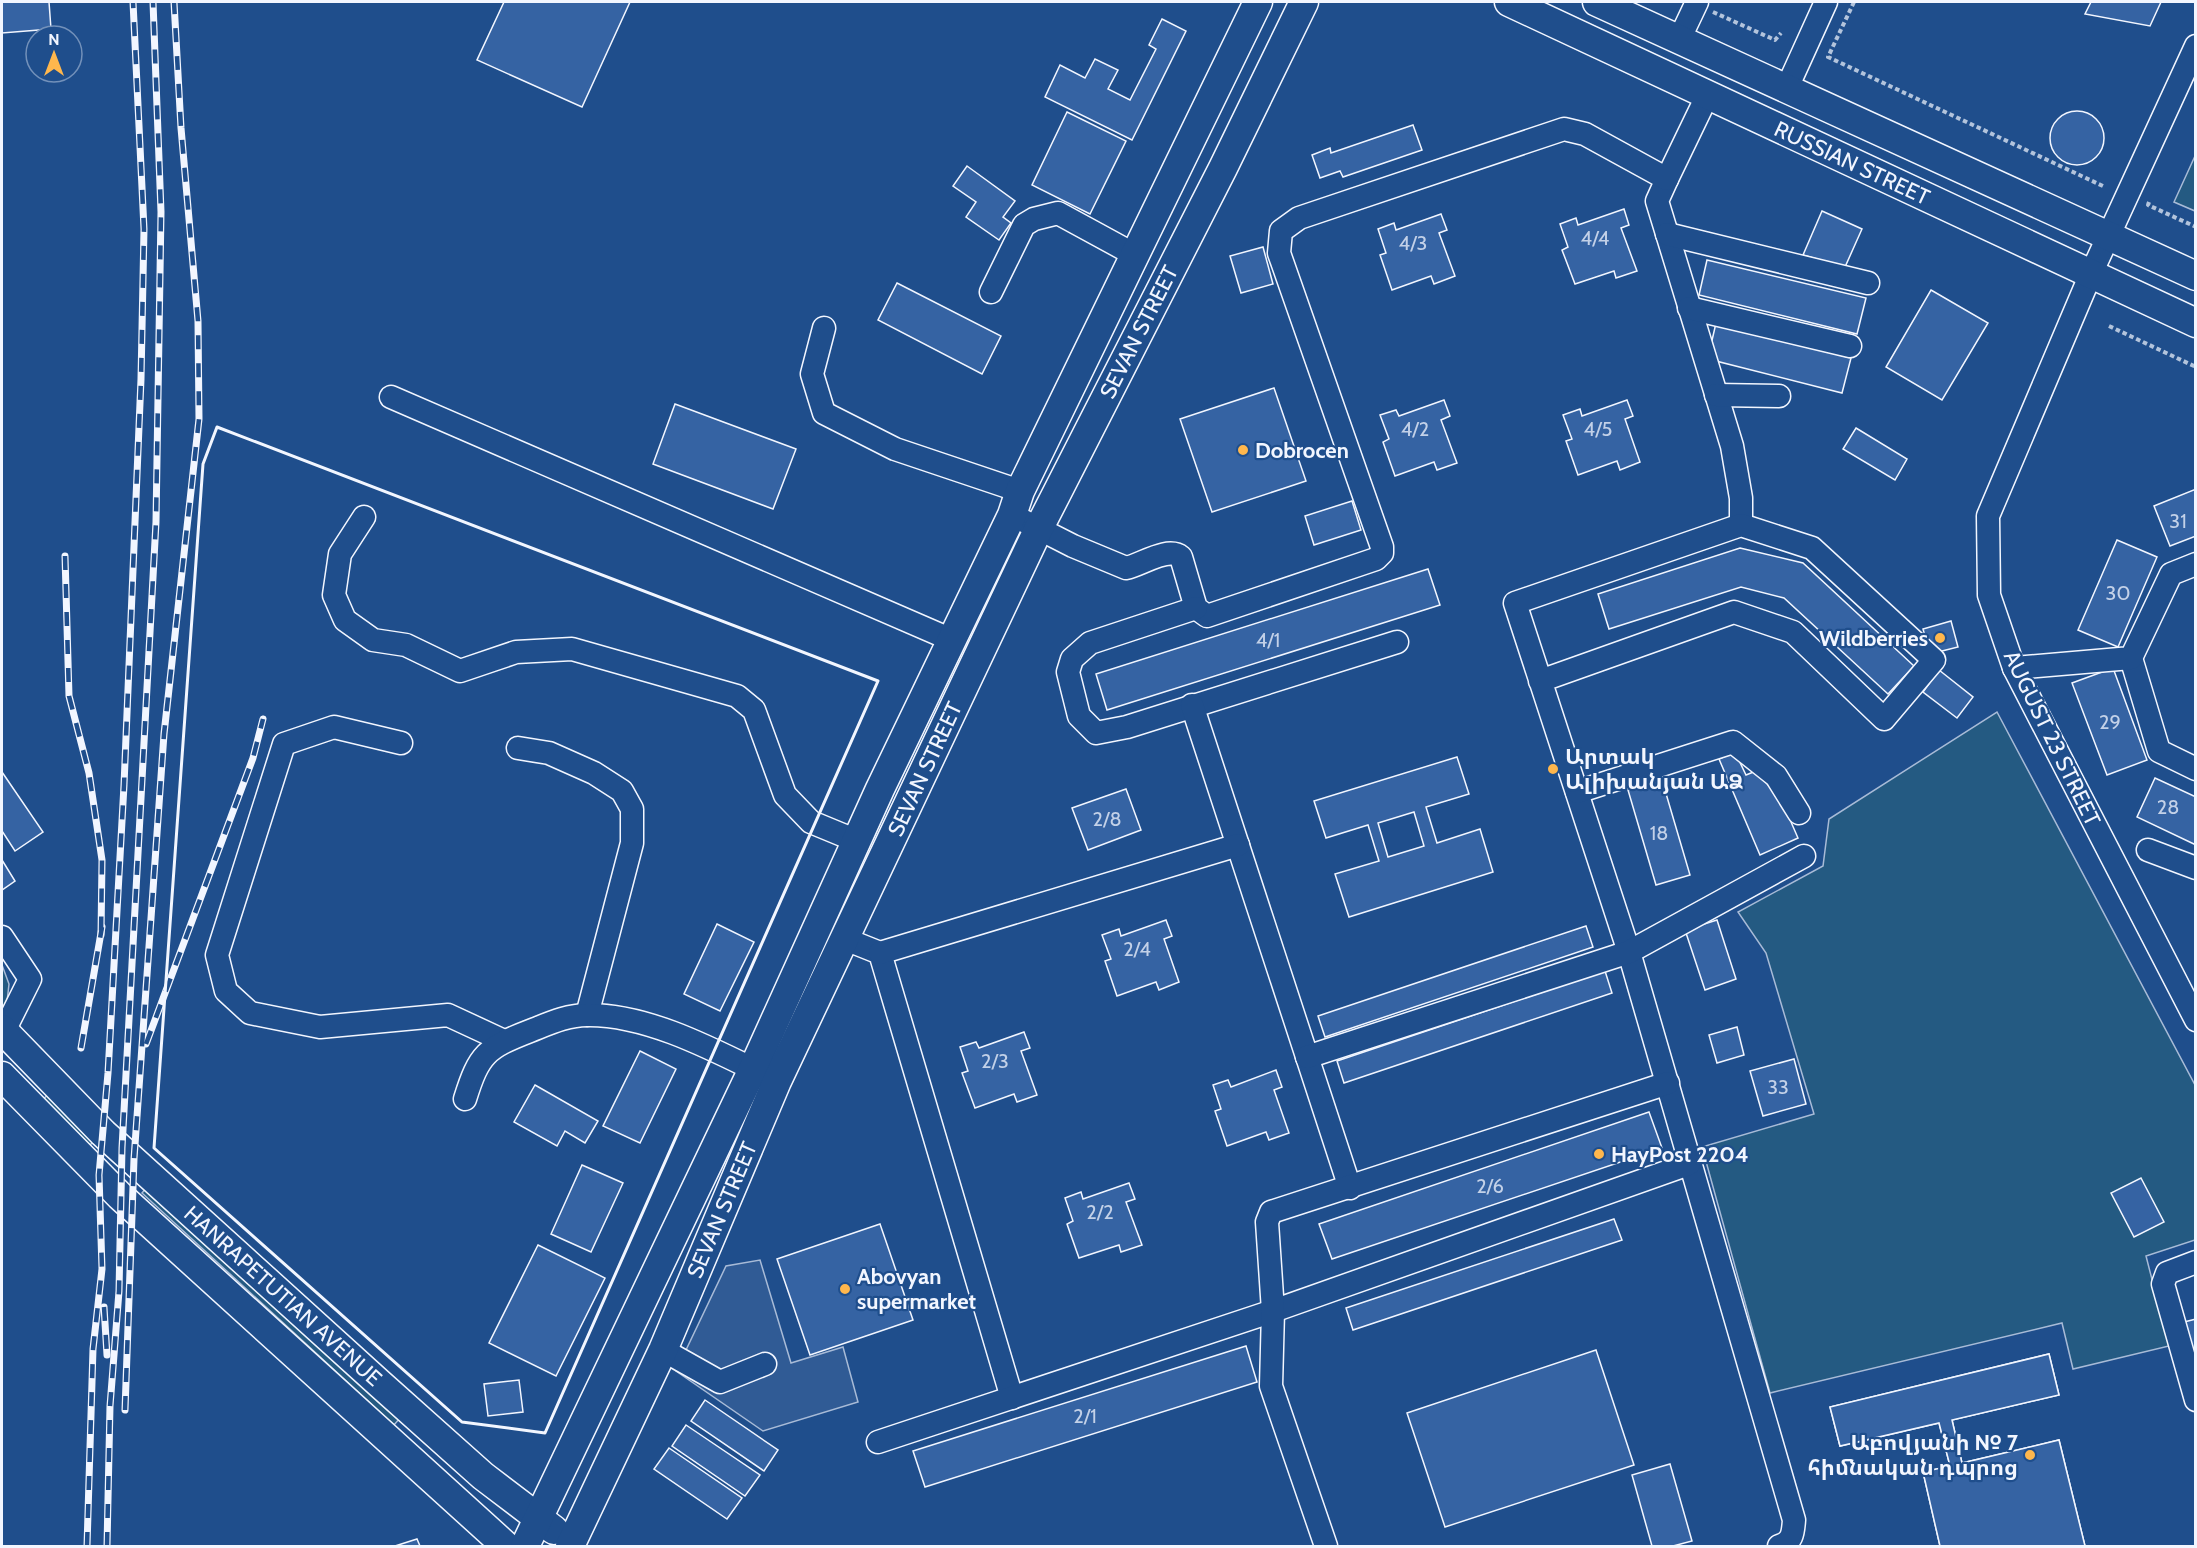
<svg xmlns="http://www.w3.org/2000/svg" width="2197" height="1548" font-family="Cabin,'Noto Sans Armenian',sans-serif">
<rect width="100%" height="100%" fill="#1f4e8c"/>
<g fill="#245a82" stroke="#a8bbd7" stroke-width="1.5">
<polygon points="2195,156 2195,211 2174,202"/>
<polygon points="1997,712 2195,1085 2195,1240 2146,1256 2169,1346 2073,1369 2062,1323 1770,1393 1702,1147 1814,1114 1766,953 1738,912 1823,866 1829,819"/>
<polygon points="2,965 9,984 6,1011 2,1007"/>
<polygon points="48,1094 95,1140 89,1146 42,1101"/>
<polygon points="148,1186 400,1418 394,1425 142,1193"/>
</g>
<polygon fill="#305b95" stroke="#a8bbd7" stroke-width="1.5" points="760,1260 791,1363 843,1347 858,1402 763,1431 676,1371 726,1266"/>
<g fill="#3563a3" stroke="#f2f6ff" stroke-width="1.5" fill-rule="evenodd">
<polygon points="2,2 49,2 51,29 2,33"/>
<polygon points="504,2 630,2 582,107 477,60"/>
<polygon points="2091,2 2161,2 2150,26 2085,14"/>
<polygon points="1162,19 1186,31 1132,140 1045,97 1060,65 1085,78 1095,59 1118,70 1108,89 1130,100 1156,49 1149,45"/>
<circle cx="2077" cy="138" r="27"/>
<polygon points="1067,112 1126,141 1090,214 1032,185"/>
<polygon points="1413,125 1422,150 1343,177 1340,171 1320,178 1312,155 1330,148 1331,153"/>
<polygon points="967,166 1015,201 1003,217 1011,223 999,240 966,217 976,202 953,186"/>
<polygon points="1624,209 1629,225 1621,228 1637,271 1616,278 1614,271 1575,284 1562,250 1568,247 1560,224 1576,218 1578,225"/>
<polygon points="1822,211 1862,229 1845,267 1803,255"/>
<polygon points="1441,214 1447,230 1439,233 1455,276 1434,284 1431,276 1392,290 1380,255 1386,253 1378,229 1394,223 1396,230"/>
<polygon points="1263,247 1273,284 1241,293 1230,256"/>
<polygon points="1707,260 1866,298 1857,334 1699,295"/>
<polygon points="897,283 1001,336 982,374 878,320"/>
<polygon points="1931,290 1988,323 1942,400 1886,367"/>
<polygon points="1716,323 1851,358 1842,393 1716,361 1710,349"/>
<polygon points="1274,388 1306,481 1212,512 1180,419"/>
<polygon points="1444,400 1450,416 1441,420 1457,463 1437,470 1434,462 1395,476 1383,442 1389,439 1380,415 1396,410 1399,416"/>
<polygon points="1627,400 1633,416 1625,419 1640,462 1620,470 1617,461 1578,475 1566,441 1572,439 1563,415 1580,409 1582,416"/>
<polygon points="675,404 796,449 773,509 653,464"/>
<polygon points="1856,428 1907,459 1895,480 1843,449"/>
<polygon points="2196,489 2196,536 2170,546 2154,506"/>
<polygon points="1352,501 1361,530 1314,545 1305,516"/>
<polygon points="2117,540 2157,557 2118,647 2078,630"/>
<polygon points="1740,548 1803,563 1914,666 1888,694 1784,598 1741,587 1609,629 1598,594"/>
<polygon points="1428,569 1440,605 1107,710 1096,674"/>
<polygon points="1951,621 1958,647 1930,654 1923,629"/>
<polygon points="2113,668 2147,760 2107,775 2072,683"/>
<polygon points="1939,670 1973,697 1957,718 1923,692"/>
<polygon points="1735,752 1746,775 1756,771 1768,785 1774,783 1798,838 1760,855 1719,759"/>
<path d="M1457 757 1469 794 1426 807 1437 843 1480 829 1493 872 1349 917 1335 874 1379 861 1368 825 1326 838 1314 801ZM1414 812 1424 846 1388 857 1378 823Z"/>
<polygon points="2,772 43,832 15,851 2,831"/>
<polygon points="2155,778 2196,797 2196,845 2137,817"/>
<polygon points="1662,780 1690,875 1656,885 1628,790"/>
<polygon points="1126,789 1141,830 1088,850 1072,808"/>
<polygon points="2,860 15,881 2,890"/>
<polygon points="1166,920 1172,936 1164,939 1179,982 1159,990 1156,982 1117,996 1105,961 1111,959 1102,935 1119,929 1121,936"/>
<polygon points="1717,920 1736,979 1705,990 1685,930"/>
<polygon points="717,924 754,942 720,1011 684,994"/>
<polygon points="1586,926 1593,947 1325,1037 1318,1016"/>
<polygon points="1605,971 1612,993 1344,1083 1337,1061"/>
<polygon points="1737,1027 1744,1055 1717,1063 1709,1035"/>
<polygon points="1024,1032 1030,1048 1021,1051 1037,1095 1017,1102 1014,1094 975,1108 962,1073 968,1071 960,1047 976,1042 979,1048"/>
<polygon points="640,1051 676,1069 640,1143 603,1126"/>
<polygon points="1794,1059 1806,1104 1763,1116 1750,1071"/>
<polygon points="1276,1070 1282,1087 1274,1090 1289,1133 1269,1140 1266,1132 1227,1146 1215,1111 1221,1109 1213,1085 1228,1080 1231,1087"/>
<polygon points="535,1085 598,1121 585,1143 565,1131 557,1146 514,1122"/>
<polygon points="1649,1112 1662,1148 1332,1259 1319,1224"/>
<polygon points="582,1165 623,1183 591,1252 551,1234"/>
<polygon points="2141,1178 2164,1222 2134,1237 2111,1193"/>
<polygon points="1129,1183 1135,1199 1126,1202 1142,1245 1121,1252 1119,1245 1079,1258 1067,1224 1073,1221 1065,1198 1081,1192 1083,1199"/>
<polygon points="1614,1219 1622,1240 1353,1330 1346,1308"/>
<polygon points="880,1224 913,1320 810,1355 777,1259"/>
<polygon points="538,1245 605,1278 556,1376 489,1343"/>
<polygon points="2196,1319 2196,1394 2176,1324"/>
<polygon points="1246,1346 1257,1382 925,1487 913,1451"/>
<polygon points="1596,1350 1634,1465 1445,1527 1407,1413"/>
<path d="M2049 1354 2059 1395 1952 1420 1962 1463 2059 1440 2085 1546H1940L1923 1472 1950 1466 1939 1423 1840 1446 1830 1407ZM2024 1491 2031 1521 1981 1533 1973 1503Z"/>
<polygon points="2049,1354 2059,1395 1952,1420 1962,1463 2059,1440 2085,1546 1940,1546 1923,1472 1950,1466 1939,1423 1840,1446 1830,1407"/>
<polygon points="519,1380 523,1412 488,1416 484,1384"/>
<polygon points="705,1400 778,1450 764,1471 691,1421"/>
<polygon points="686,1425 760,1475 745,1496 672,1446"/>
<polygon points="669,1448 742,1498 727,1519 654,1469"/>
<polygon points="1670,1464 1692,1541 1673,1546 1652,1546 1632,1475"/>
<polygon points="417,1539 420,1546 395,1546"/>
</g>
<g fill="none" stroke-linecap="round" stroke-linejoin="round">
<g stroke="#f2f6ff" stroke-width="25">
<g id="minor">
<polyline points="1679,40 1697,2"/>
<polyline points="2196,46 2090,276 1988,516 1989,595 2014,668 2196,1020"/>
<polyline points="1786,90 1826,2"/>
<polyline points="1667,179 1657,201 1732,446 1741,498 1741,525"/>
<polyline points="1667,234 1868,283"/>
<polyline points="991,292 1024,225 1034,219 1058,213 1135,255"/>
<polyline points="1689,308 1850,346"/>
<polyline points="824,328 812,374 824,413 895,449 1020,491"/>
<polyline points="1716,395 1779,396"/>
<polyline points="391,397 952,640"/>
<path d="M1012 515 1073 546 1126 568C1141 565 1168 546 1181 557L1196 608 1207 616 1376 559 1382 553V547L1279 253 1281 231 1299 218 1564 129 1585 134 1667 179 1708 94"/>
<polyline points="364,517 340,554 334,595 345,620 373,640 406,645 460,671 516,652 572,649 737,696 754,710 785,795 811,822 857,841"/>
<polyline points="1196,608 1090,643 1072,659 1068,672 1079,716 1096,733 1127,727 1397,642"/>
<polyline points="2131,658 2159,751 2196,769"/>
<polyline points="2014,668 2131,658 2171,574 2196,564"/>
<path d="M1540 681 1734 612 1793 632 1884 719 1934 660 1812 548 1741 525 1515 603 1629 952 1794 1520C1793 1532 1793 1542 1779 1546"/>
<polyline points="1192,705 1350,1188"/>
<polyline points="401,743 334,727 284,744 217,955 226,991 250,1013 320,1027 448,1015 504,1041"/>
<polyline points="518,748 549,753 594,773 622,791 632,809 632,843 587,1015"/>
<polyline points="1577,792 1733,742 1776,776 1799,813"/>
<polyline points="2148,850 2196,868"/>
<polyline points="2,937 30,979 2,1035"/>
<polyline points="845,939 880,953 1012,1398"/>
<polyline points="880,953 1238,845"/>
<polyline points="1307,1057 1629,952 1804,856"/>
<path d="M465 1099C479 1054 486 1048 530 1031 548 1024 567 1015 587 1015 647 1014 714 1050 767 1076"/>
<polyline points="2196,1262 2167,1273 2163,1284 2196,1400"/>
<polyline points="663,1350 720,1382 765,1364"/>
<polyline points="878,1442 1273,1311 1689,1164"/>
<polyline points="1326,1546 1271,1386 1273,1311 1267,1222 1271,1212 1668,1083"/>
</g>
</g>
<g stroke="#f2f6ff" stroke-width="31">
<g id="major">
<polyline points="1509,2 2196,323"/>
<polyline points="1597,2 2196,276"/>
<polyline points="2,1029 103,1133 380,1384 483,1476 554,1530"/>
<polyline points="2,1076 120,1196 506,1546"/>
<polyline points="525,1546 753,1069 880,789 1012,515 1020,491 1258,2"/>
<polyline points="570,1546 663,1350 777,1081 1038,530 1223,168 1304,2"/>
</g>
</g>
<g stroke="#b3c4dc" stroke-width="4" stroke-dasharray="4.5 3" stroke-linecap="butt">
<polyline points="1854,2 1828,57 2105,187"/>
<polyline points="1713,12 1775,40 1781,33"/>
<polyline points="2149,202 2148,205 2196,227"/>
<polyline points="2109,326 2196,367"/>
</g>
<use href="#minor" stroke="#1f4e8c" stroke-width="22"/>
<use href="#major" stroke="#1f4e8c" stroke-width="28"/>
<g stroke="#f2f6ff" stroke-width="7">
<g id="rail">
<polyline points="65,556 69,696 89,773 102,860 101,935"/>
<polyline points="146,1044 253,758 263,719"/>
<polyline points="81,1048 102,927"/>
<polyline points="104,1307 107,1355"/>
<polyline points="125,1410 134,1159 164,734 199,419 198,321 181,128 174,2"/>
<polyline points="87,1546 93,1349 102,1269 99,1175 108,1073 124,785 141,379 144,229 133,2"/>
<polyline points="107,1546 110,1406 119,1291 122,1148 156,522 161,212 153,2"/>
</g>
</g>
<use href="#rail" stroke="#1f4e8c" stroke-width="4.5" stroke-dasharray="14" stroke-linecap="butt"/>
<polygon stroke="#f2f6ff" stroke-width="3" points="217,427 878,681 545,1433 462,1422 154,1148 203,464"/>
</g>
<g fill="#ffb74d" stroke="#1f4e8c" stroke-width="2">
<circle cx="1243" cy="450" r="6"/>
<circle cx="1940" cy="638" r="6"/>
<circle cx="1553" cy="769" r="6"/>
<circle cx="1599" cy="1154" r="6"/>
<circle cx="845" cy="1289" r="6"/>
<circle cx="2030" cy="1455" r="6"/>
</g>
<g text-anchor="middle" dominant-baseline="central" stroke-width="4.5" stroke-linejoin="round" paint-order="stroke">
<g font-size="20" fill="#c3d1e8">
<text x="1595" y="238">4/4</text>
<text x="1413" y="243">4/3</text>
<text x="1415" y="429">4/2</text>
<text x="1598" y="429">4/5</text>
<text x="2178" y="521">31</text>
<text x="2118" y="593">30</text>
<text x="1268" y="640">4/1</text>
<text x="2110" y="722">29</text>
<text x="2168" y="807">28</text>
<text x="1107" y="819">2/8</text>
<text x="1659" y="833">18</text>
<text x="1137" y="949">2/4</text>
<text x="995" y="1061">2/3</text>
<text x="1778" y="1087">33</text>
<text x="1490" y="1186">2/6</text>
<text x="1100" y="1212">2/2</text>
<text x="1085" y="1416">2/1</text>
</g>
<g font-size="22" fill="#f2f6ff" stroke="#1f4e8c">
<text transform="translate(1852 163) rotate(25)">RUSSIAN STREET</text>
<text transform="translate(1139 332) rotate(-63)">SEVAN STREET</text>
<text transform="translate(2052 738) rotate(64)">AUGUST 23 STREET</text>
<text transform="translate(925 769) rotate(-65)">SEVAN STREET</text>
<text transform="translate(722 1210) rotate(-67)">SEVAN STREET</text>
<text transform="translate(283 1296) rotate(42)">HANRAPETUTIAN AVENUE</text>
</g>
<g font-size="22" font-weight="bold" fill="#f2f6ff" stroke="#1f4e8c" text-anchor="start">
<text x="1255" y="450">Dobrocen</text>
<text x="1928" y="638" text-anchor="end">Wildberries</text>
<text x="1565" y="756">Արտակ<tspan x="1565" dy="25">Ալիխանյան ԱՁ</tspan></text>
<text x="1611" y="1154">HayPost 2204</text>
<text x="857" y="1276">Abovyan<tspan x="857" dy="25">supermarket</tspan></text>
<text x="2018" y="1442" text-anchor="end">Աբովյանի № 7<tspan x="2018" dy="25">հիմնական դպրոց</tspan></text>
</g>
</g>
<rect width="2197" height="1548" fill="none" stroke="#f2f6ff" stroke-width="6"/>
<g transform="translate(54 54)"><circle r="28" fill="#1f4e8c" stroke="#7391ba" stroke-width="1.5"/>
<path d="M0-4.5L10 22L0 15L-10 22Z" fill="#ffb74d"/>
<text y="-9" font-size="16" font-weight="bold" text-anchor="middle" fill="#f2f6ff">N</text>
</g>
</svg>
